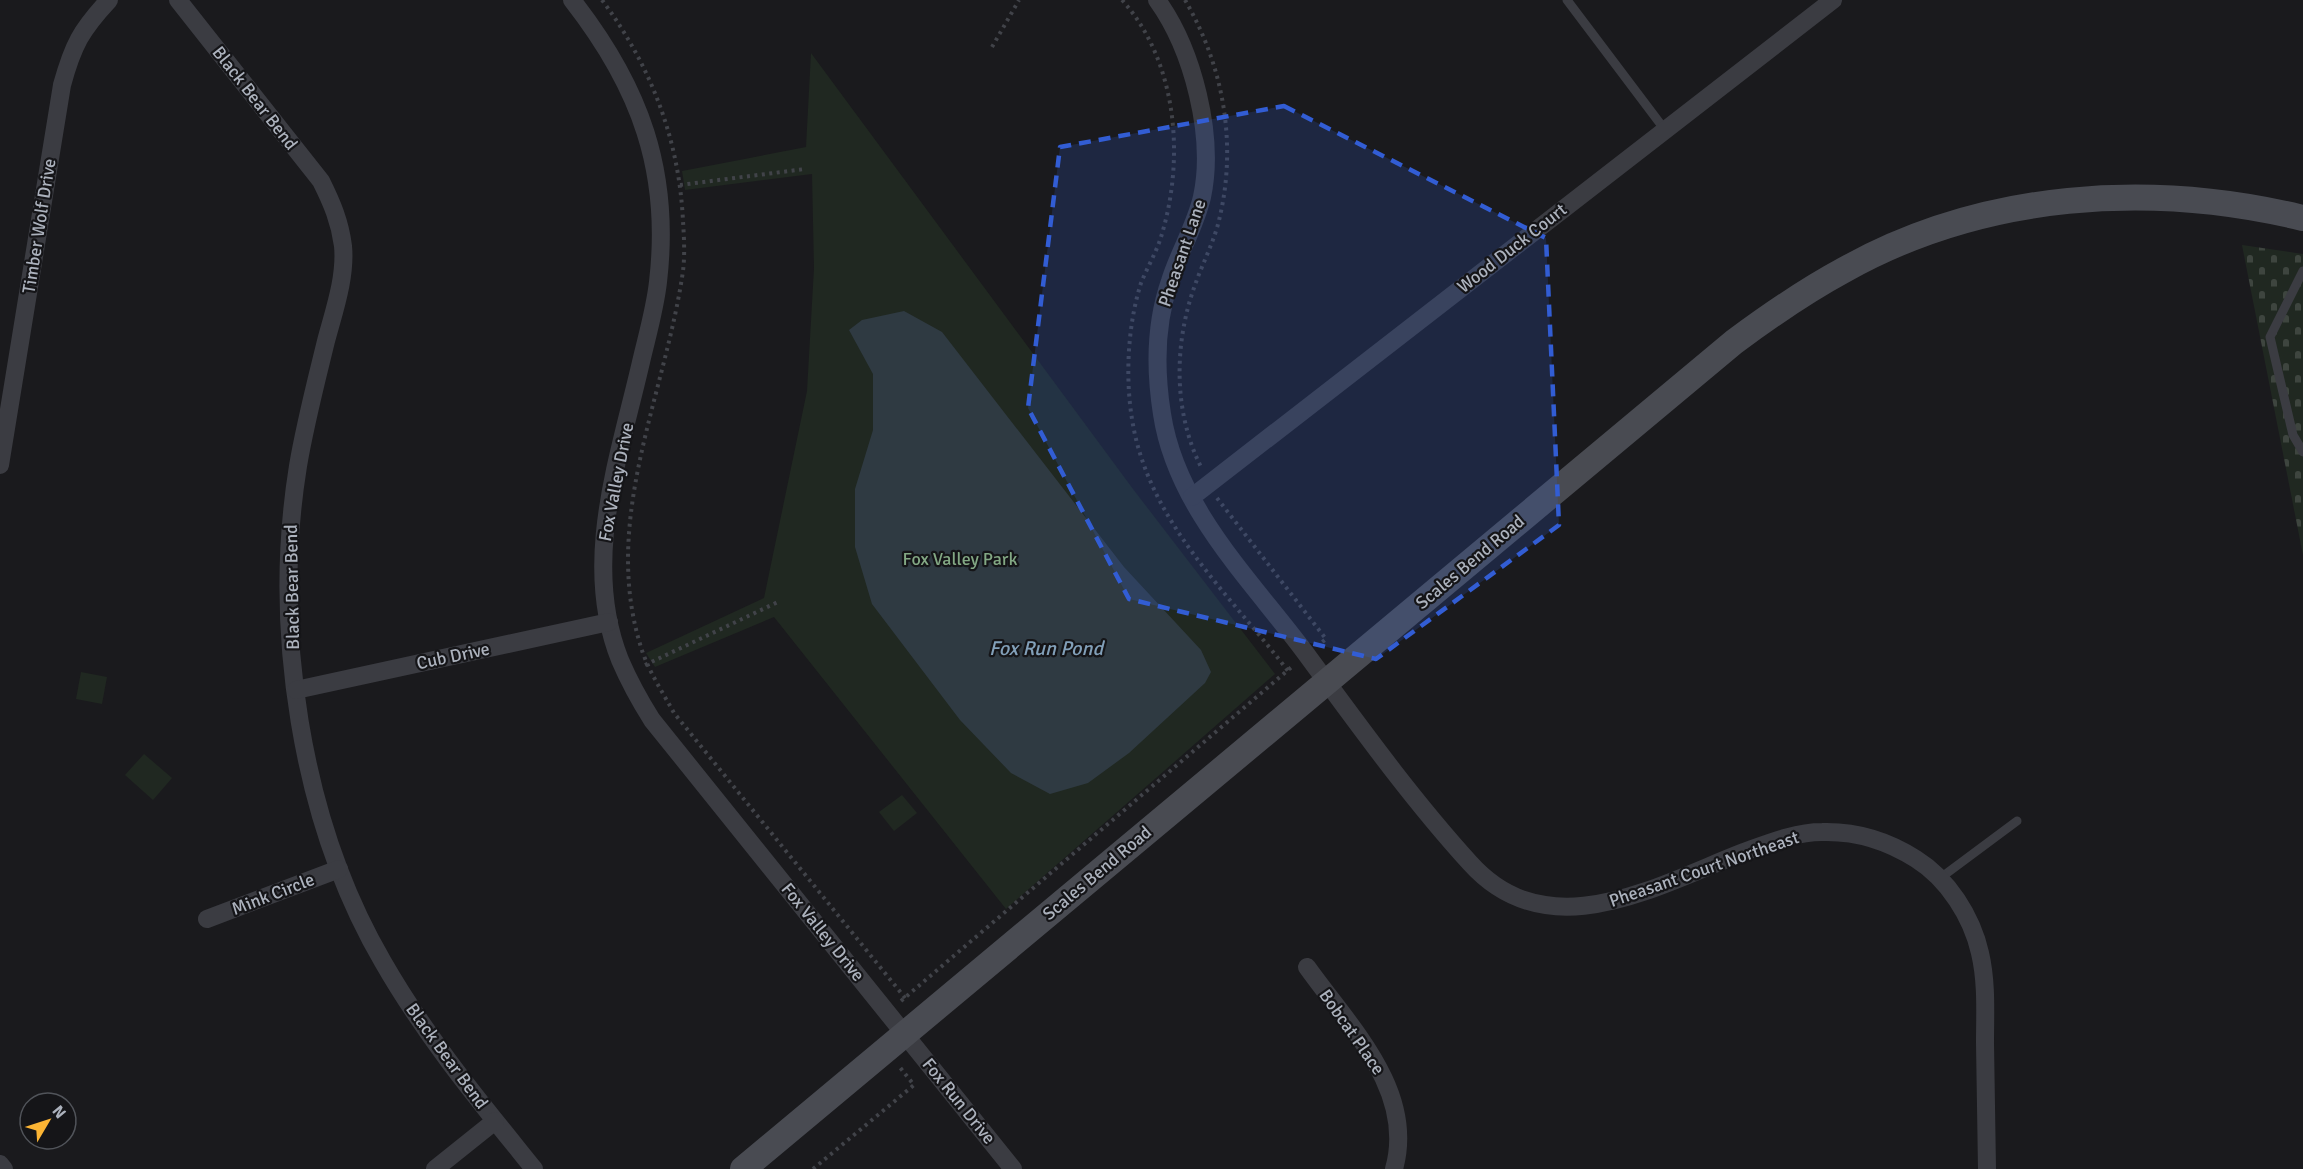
<svg xmlns="http://www.w3.org/2000/svg" width="2303" height="1169" font-family="Signika,sans-serif">
<defs>
<pattern id="cemetery-stones" width="16" height="16" patternUnits="userSpaceOnUse" patternTransform="scale(1.5)"><rect width="16" height="16" fill="#202821"/><path d="M2 7V4a2 2 0 0 1 4 0v3zM10 15v-3a2 2 0 0 1 4 0v3z" fill="#3e453f"/></pattern>
</defs>
<rect width="100%" height="100%" fill="#1a1a1d"/>
<g fill="#202821">
<polygon points="811,53 1133,489 1275,674 1006,909 774,617 655,667 646,653 764,598 807,391 814,268 812,174 685,190 682,171 806,147"/>
<polygon points="81,672 107,677 102,704 76,699"/>
<polygon points="144,754 172,778 153,800 125,775"/>
<polygon points="902,795 917,813 894,831 879,812"/>
</g>
<polygon fill="url(#cemetery-stones)" points="2242,245 2303,254 2303,555"/>
<polygon fill="#2f3a42" points="904,311 942,332 1124,567 1201,650 1211,672 1205,683 1129,753 1088,783 1050,794 1011,773 960,720 872,604 855,547 855,489 873,430 873,374 849,330 862,320"/>
<g fill="none" stroke-linecap="round" stroke-linejoin="round">
<g stroke="#414349" stroke-width="4" stroke-dasharray="3 4.5" stroke-linecap="butt">
<path d="M602 0C651 66 679 139 683 221 684 237 685 255 683 271 665 396 602 518 640 644 647 669 662 691 674 713L906 999"/>
<path d="M1122 0C1178 62 1185 160 1161 237 1156 253 1147 268 1141 283 1128 324 1125 376 1132 419 1148 522 1228 592 1288 671"/>
<path d="M1185 0C1223 65 1237 142 1220 216 1215 240 1203 262 1195 285 1174 343 1173 411 1201 467"/>
<polyline points="992,47 1019,0"/>
<polyline points="680,185 805,169"/>
<polyline points="1217,498 1326,639 1321,643"/>
<polyline points="645,665 780,601"/>
<polyline points="901,1001 1294,665"/>
<polyline points="813,1169 914,1085 898,1065"/>
</g>
<g stroke="#3b3c42" stroke-width="9">
<polyline points="1567,0 1665,130"/>
<polyline points="2303,271 2270,337 2293,435 2303,452"/>
<polyline points="1939,879 2017,821"/>
</g>
<g stroke="#3b3c42" stroke-width="18">
<path d="M178 0 321 181C332 203 340 222 343 246 346 277 334 311 326 341 316 382 305 424 298 466 272 627 300 820 383 962 426 1037 480 1102 534 1169"/>
<path d="M572 0C640 87 671 171 658 282 655 309 647 336 641 362 619 458 581 563 620 660 629 681 640 701 652 720L1013 1169"/>
<path d="M1157 0C1193 50 1215 136 1202 197 1195 227 1179 252 1170 281 1155 324 1155 370 1162 414 1176 507 1250 579 1304 651 1357 723 1410 797 1470 863 1548 950 1656 886 1744 852 1769 843 1796 832 1822 832 1856 831 1888 841 1916 859 1948 879 1972 917 1980 953 1987 983 1985 1013 1985 1043 1986 1085 1986 1127 1987 1169"/>
<path d="M0 465 62 85C73 45 81 30 109 0"/>
<polyline points="1192,497 1833,0"/>
<polyline points="296,690 609,622"/>
<polyline points="207,919 339,869"/>
<path d="M1307 967C1349 1026 1416 1091 1394 1169"/>
<polyline points="0,1164 4,1169"/>
<polyline points="435,1169 495,1121"/>
</g>
<path stroke="#494b52" stroke-width="26" d="M743 1169 1734 342C1769 316 1805 291 1844 270 1983 192 2150 181 2303 218"/>
</g>
<path fill="#325dd4" fill-opacity="0.2" stroke="#325dd4" stroke-width="4.5" stroke-dasharray="12 8" stroke-linejoin="round" d="M1284 106 1546 238 1559 525 1376 659 1129 599 1028 408 1060 147Z"/>
<g text-anchor="middle" dominant-baseline="central" stroke-width="4.5" stroke-linejoin="round" paint-order="stroke">
<g font-size="18" fill="#acb2bd" stroke="#151518">
<text transform="translate(255 98) rotate(52)">Black Bear Bend</text>
<text transform="translate(39 226) rotate(-81)">Timber Wolf Drive</text>
<text transform="translate(1512 248) rotate(-38)">Wood Duck Court</text>
<text transform="translate(1182 253) rotate(-71)">Pheasant Lane</text>
<text transform="translate(616 482) rotate(-79)">Fox Valley Drive</text>
<text transform="translate(1470 562) rotate(-40)">Scales Bend Road</text>
<text transform="translate(292 587) rotate(-91)">Black Bear Bend</text>
<text transform="translate(453 656) rotate(-12)">Cub Drive</text>
<text transform="translate(1704 869) rotate(-19)">Pheasant Court Northeast</text>
<text transform="translate(1097 873) rotate(-40)">Scales Bend Road</text>
<text transform="translate(273 894) rotate(-21)">Mink Circle</text>
<text transform="translate(823 932) rotate(51)">Fox Valley Drive</text>
<text transform="translate(1352 1032) rotate(55)">Bobcat Place</text>
<text transform="translate(447 1056) rotate(54)">Black Bear Bend</text>
<text transform="translate(959 1101) rotate(51)">Fox Run Drive</text>
</g>
<g font-size="18" fill="#83a884" stroke="#151518">
<text x="960" y="559">Fox Valley Park</text>
</g>
<g font-size="20" font-style="italic" fill="#82a0b9" stroke="#151518">
<text x="1046" y="648">Fox Run Pond</text>
</g>
</g>
<g transform="translate(48 1121) rotate(51)"><circle r="28" fill="#151518" stroke="#51545a" stroke-width="1.5"/>
<path d="M0-4.5L10 22L0 15L-10 22Z" fill="#fbb434"/>
<text y="-9" font-size="16" font-weight="bold" text-anchor="middle" fill="#acb2bd">N</text>
</g>
</svg>
